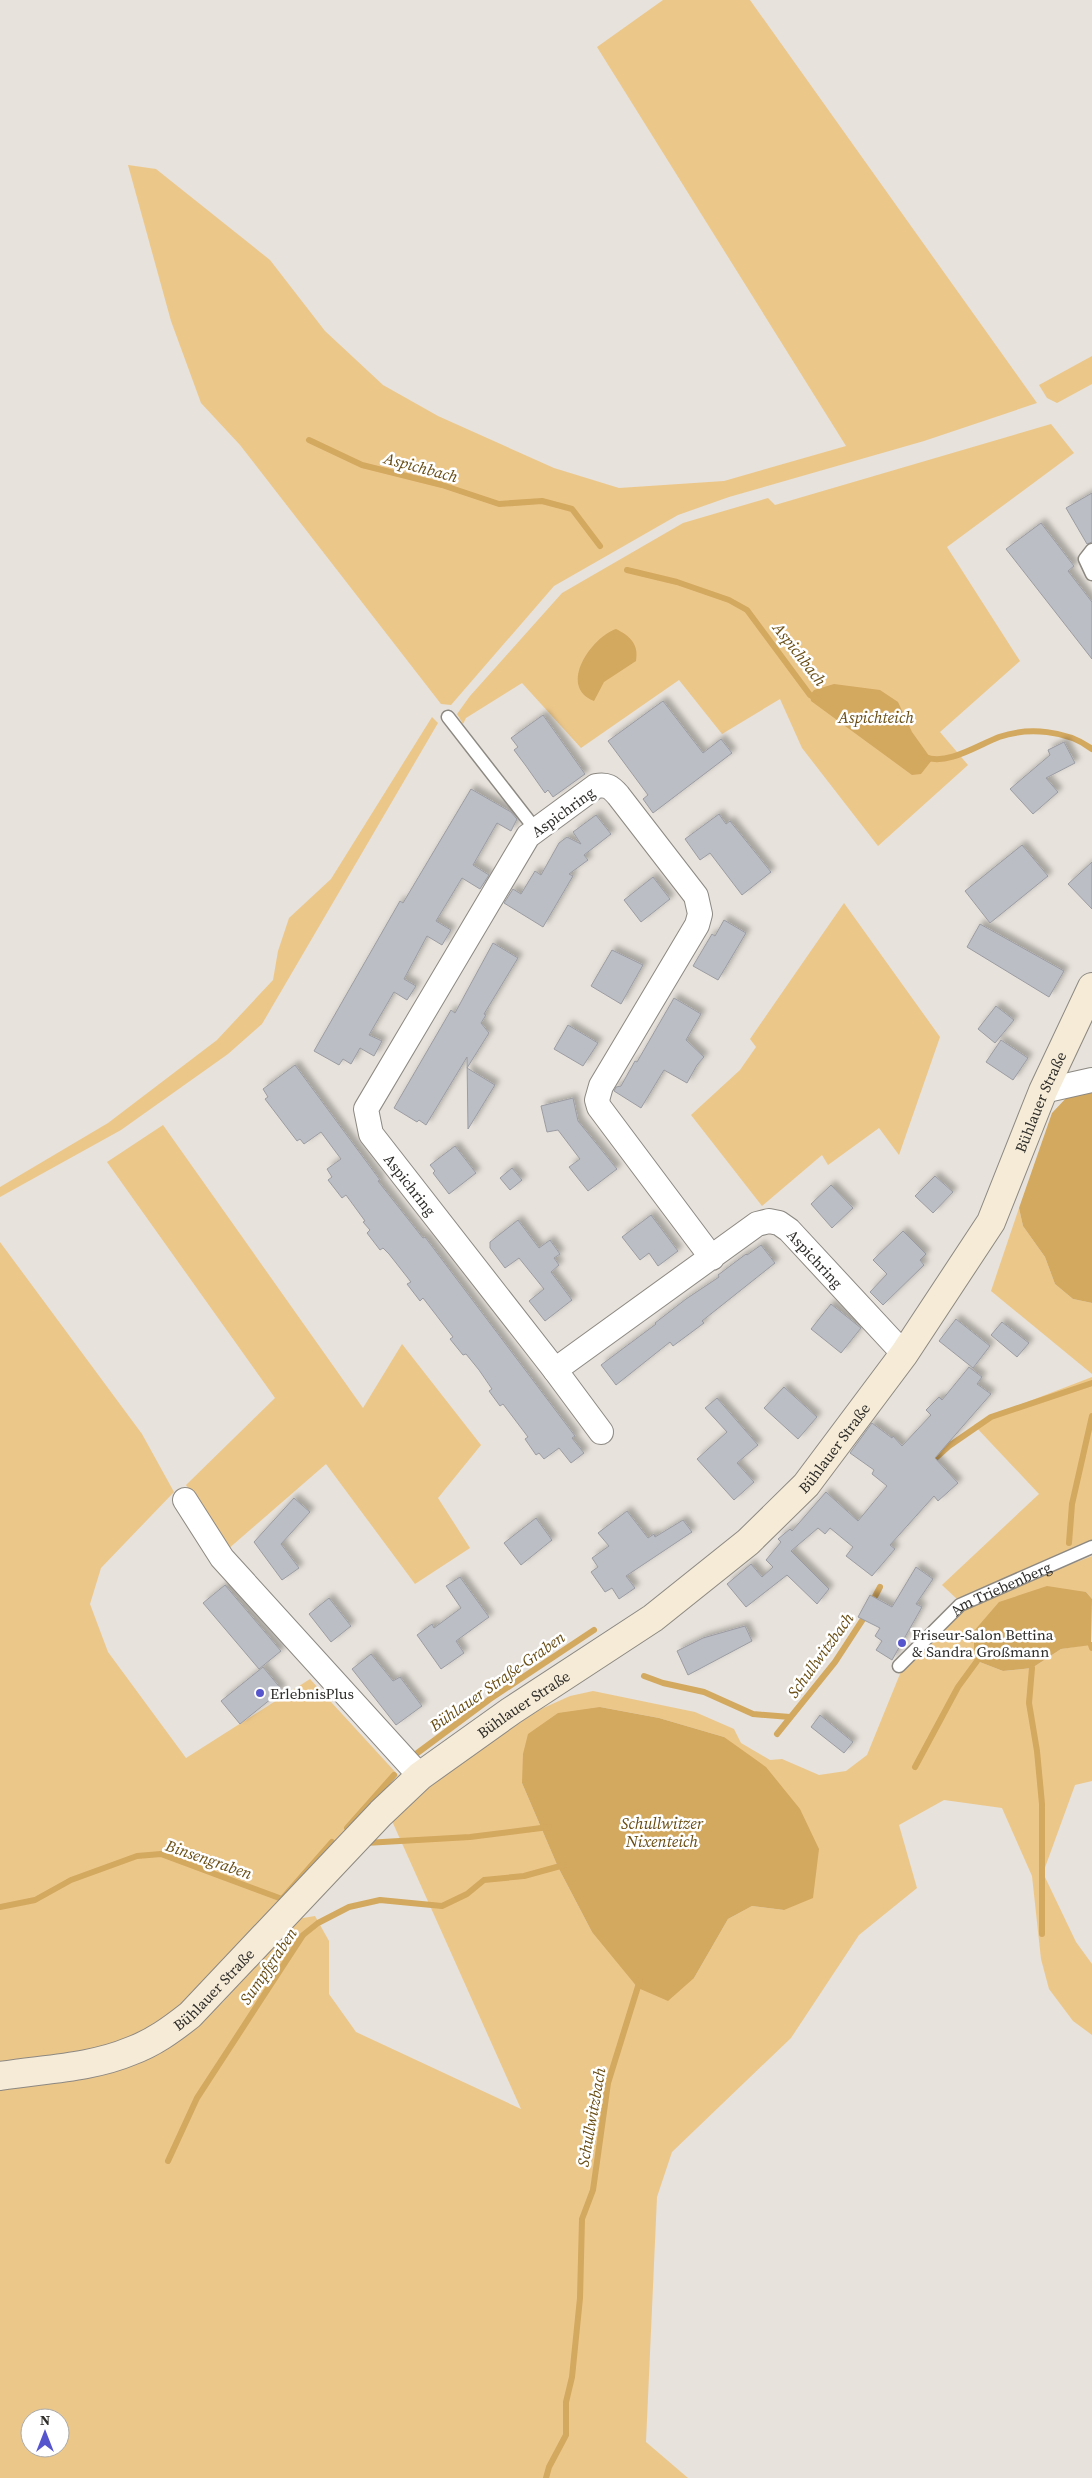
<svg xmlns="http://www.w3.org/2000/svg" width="1092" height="2478" font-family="'Source Serif 4',serif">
<defs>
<filter id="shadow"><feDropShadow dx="4.5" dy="-4.5" stdDeviation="2.5" flood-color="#0004"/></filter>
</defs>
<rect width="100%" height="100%" fill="#e7e2db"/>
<g fill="#ecc78a" fill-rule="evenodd">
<polygon points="663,0 750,0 1037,403 924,441 729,497 678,515 554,586 451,705 441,704 240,445 201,403 171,321 128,165 156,169 270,260 325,331 383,385 438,416 554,468 619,488 724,481 846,446 597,47"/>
<polygon points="1092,356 1092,384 1057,403 1047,398 1039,385"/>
<polygon points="1051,424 1074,453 947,547 1020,661 940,732 968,765 878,846 802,748 780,699 722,734 679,680 581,748 522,683 466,718 463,724 457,714 470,696 562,593 683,523 768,498 775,505"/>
<polygon points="432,717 438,723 262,1024 228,1054 121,1130 0,1197 0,1187 108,1123 217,1040 273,980 278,951 289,918 331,879"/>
<polygon points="844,903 940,1037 899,1155 879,1128 828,1165 822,1155 762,1206 691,1115 740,1070 756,1047 750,1039"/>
<polygon points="163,1125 363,1408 402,1344 481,1445 438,1498 470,1548 415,1584 326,1464 227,1550 186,1485 275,1398 107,1162"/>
<polygon points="1019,1208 1023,1226 1045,1257 1055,1284 1073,1299 1092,1303 1092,1374 991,1291"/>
<polygon points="0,1242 142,1434 174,1492 101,1568 90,1604 108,1652 186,1758 310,1679 398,1775 293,1895 162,2023 86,2055 0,2068"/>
<polygon points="1092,1377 1092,1540 959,1601 942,1585 1039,1494 974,1425 988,1417"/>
<path d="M1092 1556V1599L1086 1592 977 1661 1003 1671 1032 1668 1061 1649 1092 1644V1781L1075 1785 1043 1873 1076 1942 1092 1964V2035L1073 2021 1049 1989 1041 1959 1032 1876 1002 1808 944 1800 899 1825 917 1888 859 1935 791 2038 672 2152 657 2197 646 2442 688 2478H0V2087L183 2036 223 2002 297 1919 315 1916 329 1941V1994L356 2032 521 2109 392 1821 430 1787 481 1748 541 1709 570 1696 593 1691 695 1712 734 1729 741 1743 770 1760 782 1759 819 1775 846 1771 867 1755 902 1669 940 1629 980 1599ZM600 1707 659 1718 724 1737 784 1910 752 1906 728 1919 694 1978 592 1932 558 1867 522 1783ZM30 2418H60V2448H30Z"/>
</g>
<g fill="#d3a85f">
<path d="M616 629C630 636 639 644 636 661L604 682 594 701C557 686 592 637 616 629Z"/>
<polygon points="834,684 880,690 898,702 912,732 932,760 921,774 912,775 811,701 810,695 814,690"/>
<polygon points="1092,1087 1092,1303 1073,1299 1055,1284 1045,1257 1023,1226 1019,1208 1052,1113 1070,1094"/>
<polygon points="1047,1586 1086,1592 1092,1599 1091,1645 1061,1649 1032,1668 1003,1671 977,1661 974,1650 974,1631 999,1602"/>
<polygon points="600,1707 659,1718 724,1737 766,1767 800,1809 819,1849 813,1898 784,1910 752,1906 728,1919 694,1978 668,2001 638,1988 592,1932 558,1867 522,1783 523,1754 528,1734 558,1713"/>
</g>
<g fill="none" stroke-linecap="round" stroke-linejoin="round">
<g stroke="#d3a85f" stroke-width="6">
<polyline points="309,440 362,465 442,485 499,504 542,501 572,509 600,546"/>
<polyline points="627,570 677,582 729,600 747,610 810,695 818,699"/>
<path d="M925 757C947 766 978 745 999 737 1028 727 1067 730 1092 749"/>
<polyline points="929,1464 949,1446 991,1417 1092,1383"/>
<polyline points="1069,1543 1072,1504 1092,1416"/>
<polyline points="871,1604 880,1587"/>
<polyline points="1091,1645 1092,1648"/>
<polyline points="1032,1668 1029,1703 1037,1751 1042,1804 1042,1934"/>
<polyline points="644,1676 663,1683 704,1692 753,1714 790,1717"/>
<polyline points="777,1734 835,1662 867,1613"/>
<polyline points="416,1754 490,1699 594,1630"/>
<polyline points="915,1767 958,1687 977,1661"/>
<polyline points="347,1828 394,1775"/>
<polyline points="365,1843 470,1837 549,1827"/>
<polyline points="0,1907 35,1900 71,1880 137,1856 161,1854 282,1899 332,1842"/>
<polyline points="168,2161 197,2098 303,1935 318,1923 349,1907 380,1900 442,1906 467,1894 484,1880 524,1876 564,1865"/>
<polyline points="546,2478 549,2467 566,2435 566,2402 572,2377 580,2298 582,2219 593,2190 608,2083 640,1980"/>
</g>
</g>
<g fill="#bcbec5" stroke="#9b9ca3" filter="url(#shadow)">
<polygon points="1092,493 1092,542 1087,544 1066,508"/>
<polygon points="1041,523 1074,566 1068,571 1092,602 1092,659 1006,549"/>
<polygon points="663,701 703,753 721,739 732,753 653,813 643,799 648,795 608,741"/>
<polygon points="543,715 585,774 553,797 548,790 545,793 526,766 514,750 518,747 511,738"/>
<polygon points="1064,742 1075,763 1046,778 1058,792 1033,814 1010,789 1050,755 1048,750"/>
<polygon points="471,789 511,812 517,819 511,831 497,823 473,865 489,875 480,889 462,878 436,921 451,930 442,945 427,936 404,979 416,986 407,1000 394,992 369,1035 382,1041 374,1056 360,1048 351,1064 343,1059 339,1065 314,1051 400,901 403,903"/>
<polygon points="719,814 726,824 730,821 771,872 742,895 710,853 700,860 685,839"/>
<polygon points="596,815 611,834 584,855 588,860 569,874 573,876 543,927 504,903 513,889 521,894 535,871 541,875 559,843 567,837 581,844 573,832"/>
<polygon points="1022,845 1048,876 990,923 965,891"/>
<polygon points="1092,862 1092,909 1068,884"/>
<polygon points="653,877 670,899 641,922 624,900"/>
<polygon points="724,920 746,933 718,980 693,966 712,934 715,936"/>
<polygon points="980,924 1064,971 1049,997 967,947"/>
<polygon points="493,943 518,958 484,1014 486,1015 481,1023 489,1033 467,1068 495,1085 468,1129 467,1057 426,1125 419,1120 417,1122 394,1108 451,1010 455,1013"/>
<polygon points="612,950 643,965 621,1004 591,986"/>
<polygon points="674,998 701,1014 686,1040 704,1057 697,1065 687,1083 664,1070 641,1108 614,1091 616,1087 621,1086 635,1061 637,1062"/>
<polygon points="996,1006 1014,1020 995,1043 978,1029"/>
<polygon points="568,1025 598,1043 583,1066 554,1049"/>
<polygon points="1001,1040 1028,1058 1013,1080 986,1062"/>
<polygon points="295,1065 380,1180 378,1181 423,1238 425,1237 575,1436 572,1438 584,1453 571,1463 559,1448 544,1459 539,1453 536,1455 525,1439 528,1437 503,1404 500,1406 489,1391 492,1389 479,1370 466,1354 463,1355 450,1339 453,1337 423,1298 420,1301 407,1284 411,1282 389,1254 383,1248 380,1250 367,1233 370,1230 363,1222 365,1221 346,1195 342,1198 328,1180 332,1177 327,1169 341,1159 321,1132 304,1144 300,1139 297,1141 265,1099 268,1097 263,1089"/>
<polygon points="573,1098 578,1121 617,1169 588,1191 569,1167 580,1159 558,1130 547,1132 541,1106"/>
<polygon points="455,1146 476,1173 449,1194 433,1173 435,1171 430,1165"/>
<polygon points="512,1168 522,1180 510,1190 500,1178"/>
<polygon points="935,1176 953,1192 933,1213 915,1196"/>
<polygon points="831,1185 853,1208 832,1228 811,1204"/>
<polygon points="651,1215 678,1251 658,1266 649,1253 640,1260 622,1237"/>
<polygon points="518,1220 539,1248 550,1240 560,1254 554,1258 559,1265 551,1272 572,1300 545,1321 529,1301 544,1289 519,1258 505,1268 490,1248 490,1242"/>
<polygon points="903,1231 926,1254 920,1260 924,1265 883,1305 870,1292 887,1274 873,1260"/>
<polygon points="761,1245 775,1263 702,1321 704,1323 673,1346 670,1342 616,1385 601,1365 656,1324 655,1323 686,1299 719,1277 718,1275 746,1254 747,1255"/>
<polygon points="831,1304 861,1328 841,1353 811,1329"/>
<polygon points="956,1319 990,1346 973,1368 939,1341"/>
<polygon points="1002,1322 1029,1343 1017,1357 991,1335"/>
<polygon points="969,1367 982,1377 977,1384 991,1394 935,1458 958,1483 938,1501 934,1496 890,1545 895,1549 872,1576 846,1556 853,1547 830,1528 825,1534 818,1528 791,1551 829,1589 817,1604 787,1575 746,1607 727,1584 751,1564 762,1577 773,1567 766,1560 781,1542 778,1539 790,1529 792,1531 826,1492 858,1521 887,1486 872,1474 874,1470 850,1453 872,1423 892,1438 893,1436 902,1446 931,1415 926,1410 939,1397 942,1400"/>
<polygon points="784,1387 817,1417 798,1439 764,1408"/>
<polygon points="717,1398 758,1445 737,1463 754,1482 734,1500 697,1459 727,1432 705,1408"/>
<polygon points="294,1498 310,1512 281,1544 299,1568 282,1580 254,1542"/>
<polygon points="627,1511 648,1538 654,1534 655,1537 683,1520 692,1532 626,1576 635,1588 619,1599 612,1588 605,1592 591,1572 598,1567 592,1558 609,1546 598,1533"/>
<polygon points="536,1518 552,1540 521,1565 504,1543"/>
<polygon points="916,1567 933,1579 916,1604 922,1607 892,1660 876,1650 882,1641 875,1636 880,1628 858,1617 870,1595 892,1607"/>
<polygon points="460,1577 489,1617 456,1641 464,1653 441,1669 417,1635 432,1624 434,1628 461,1608 446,1586"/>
<polygon points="225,1585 281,1651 259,1669 203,1603"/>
<polygon points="329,1598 351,1626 331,1642 309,1614"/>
<polygon points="745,1626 752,1641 688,1675 677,1651 703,1638"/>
<polygon points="371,1654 393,1681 400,1677 422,1706 396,1725 352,1669"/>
<polygon points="263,1667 282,1690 240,1724 221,1701"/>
<polygon points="820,1715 853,1742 844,1753 811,1727"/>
</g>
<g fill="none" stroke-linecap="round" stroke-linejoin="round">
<g stroke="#8c8882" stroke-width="15">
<g id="lane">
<polyline points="1092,550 1085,559 1092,574"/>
<polyline points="448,717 536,830"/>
<path id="s1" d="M899 1666 960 1605 1092 1547"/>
</g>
</g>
<g stroke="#8c8882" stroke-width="26">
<g id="street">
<polyline points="1043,1091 1092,1080"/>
<path id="s2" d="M712 1258 599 1107 597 1100 601 1086 697 925 700 914 696 896 618 795C611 787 607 784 596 786L528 836 366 1109 371 1134 555 1370 757 1224 769 1221 779 1223 789 1230 904 1354"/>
<polyline points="555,1370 601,1432"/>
<polyline points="185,1500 222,1558 420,1776"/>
</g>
</g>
<g stroke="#8c8882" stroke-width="30">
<g id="secondary">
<path id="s3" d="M0 2076C43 2069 91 2068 131 2051 153 2043 171 2030 190 2015L381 1813 420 1776 511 1711 653 1618 748 1542 806 1485 904 1354 991 1222 1043 1091 1092 987"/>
</g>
</g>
<use href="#lane" stroke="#fff" stroke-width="12"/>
<use href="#street" stroke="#fff" stroke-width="24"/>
<use href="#secondary" stroke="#f6ebd7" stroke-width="28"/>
</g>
<g fill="#5755cd" stroke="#fff" stroke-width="2">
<circle cx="902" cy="1643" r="5"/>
<circle cx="260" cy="1693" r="5"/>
</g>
<g text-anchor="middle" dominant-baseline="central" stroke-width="5" stroke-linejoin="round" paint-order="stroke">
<g font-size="15" fill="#2e2d2a" stroke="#fff">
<text transform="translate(563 812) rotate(-36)">Aspichring</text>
<text stroke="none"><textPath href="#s3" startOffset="1471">Bühlauer Straße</textPath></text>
<text stroke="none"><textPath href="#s2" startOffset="1072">Aspichring</textPath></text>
<text stroke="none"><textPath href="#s2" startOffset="1630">Aspichring</textPath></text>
<text stroke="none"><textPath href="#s3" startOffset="1066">Bühlauer Straße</textPath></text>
<text stroke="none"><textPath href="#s1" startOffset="130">Am Triebenberg</textPath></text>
<text stroke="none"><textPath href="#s3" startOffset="661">Bühlauer Straße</textPath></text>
<text stroke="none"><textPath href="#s3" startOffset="238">Bühlauer Straße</textPath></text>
</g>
<g font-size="15" fill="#2e2d2a" stroke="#fff" text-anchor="start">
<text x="912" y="1634">Friseur-Salon Bettina<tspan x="912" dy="17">&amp; Sandra Großmann</tspan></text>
<text x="270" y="1693">ErlebnisPlus</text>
</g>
<g font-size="16" font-style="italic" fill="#684c12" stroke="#fff">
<text transform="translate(421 467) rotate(15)">Aspichbach</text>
<text transform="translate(800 654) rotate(52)">Aspichbach</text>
<text x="876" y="717">Aspichteich</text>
<text transform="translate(820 1655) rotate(-54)">Schullwitzbach</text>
<text transform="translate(497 1681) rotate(-35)">Bühlauer Straße-Graben</text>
<text x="662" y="1823">Schullwitzer<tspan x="662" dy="18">Nixenteich</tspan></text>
<text transform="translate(209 1859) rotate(19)">Binsengraben</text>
<text transform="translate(268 1966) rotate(-56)">Sumpfgraben</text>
<text transform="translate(591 2117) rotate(-80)">Schullwitzbach</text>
</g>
</g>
<g transform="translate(45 2433)"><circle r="24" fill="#ffffff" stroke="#ababaa"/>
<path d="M0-4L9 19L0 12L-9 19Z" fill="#5755cd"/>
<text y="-8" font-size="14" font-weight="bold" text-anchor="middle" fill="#2e2d2a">N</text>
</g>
</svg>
